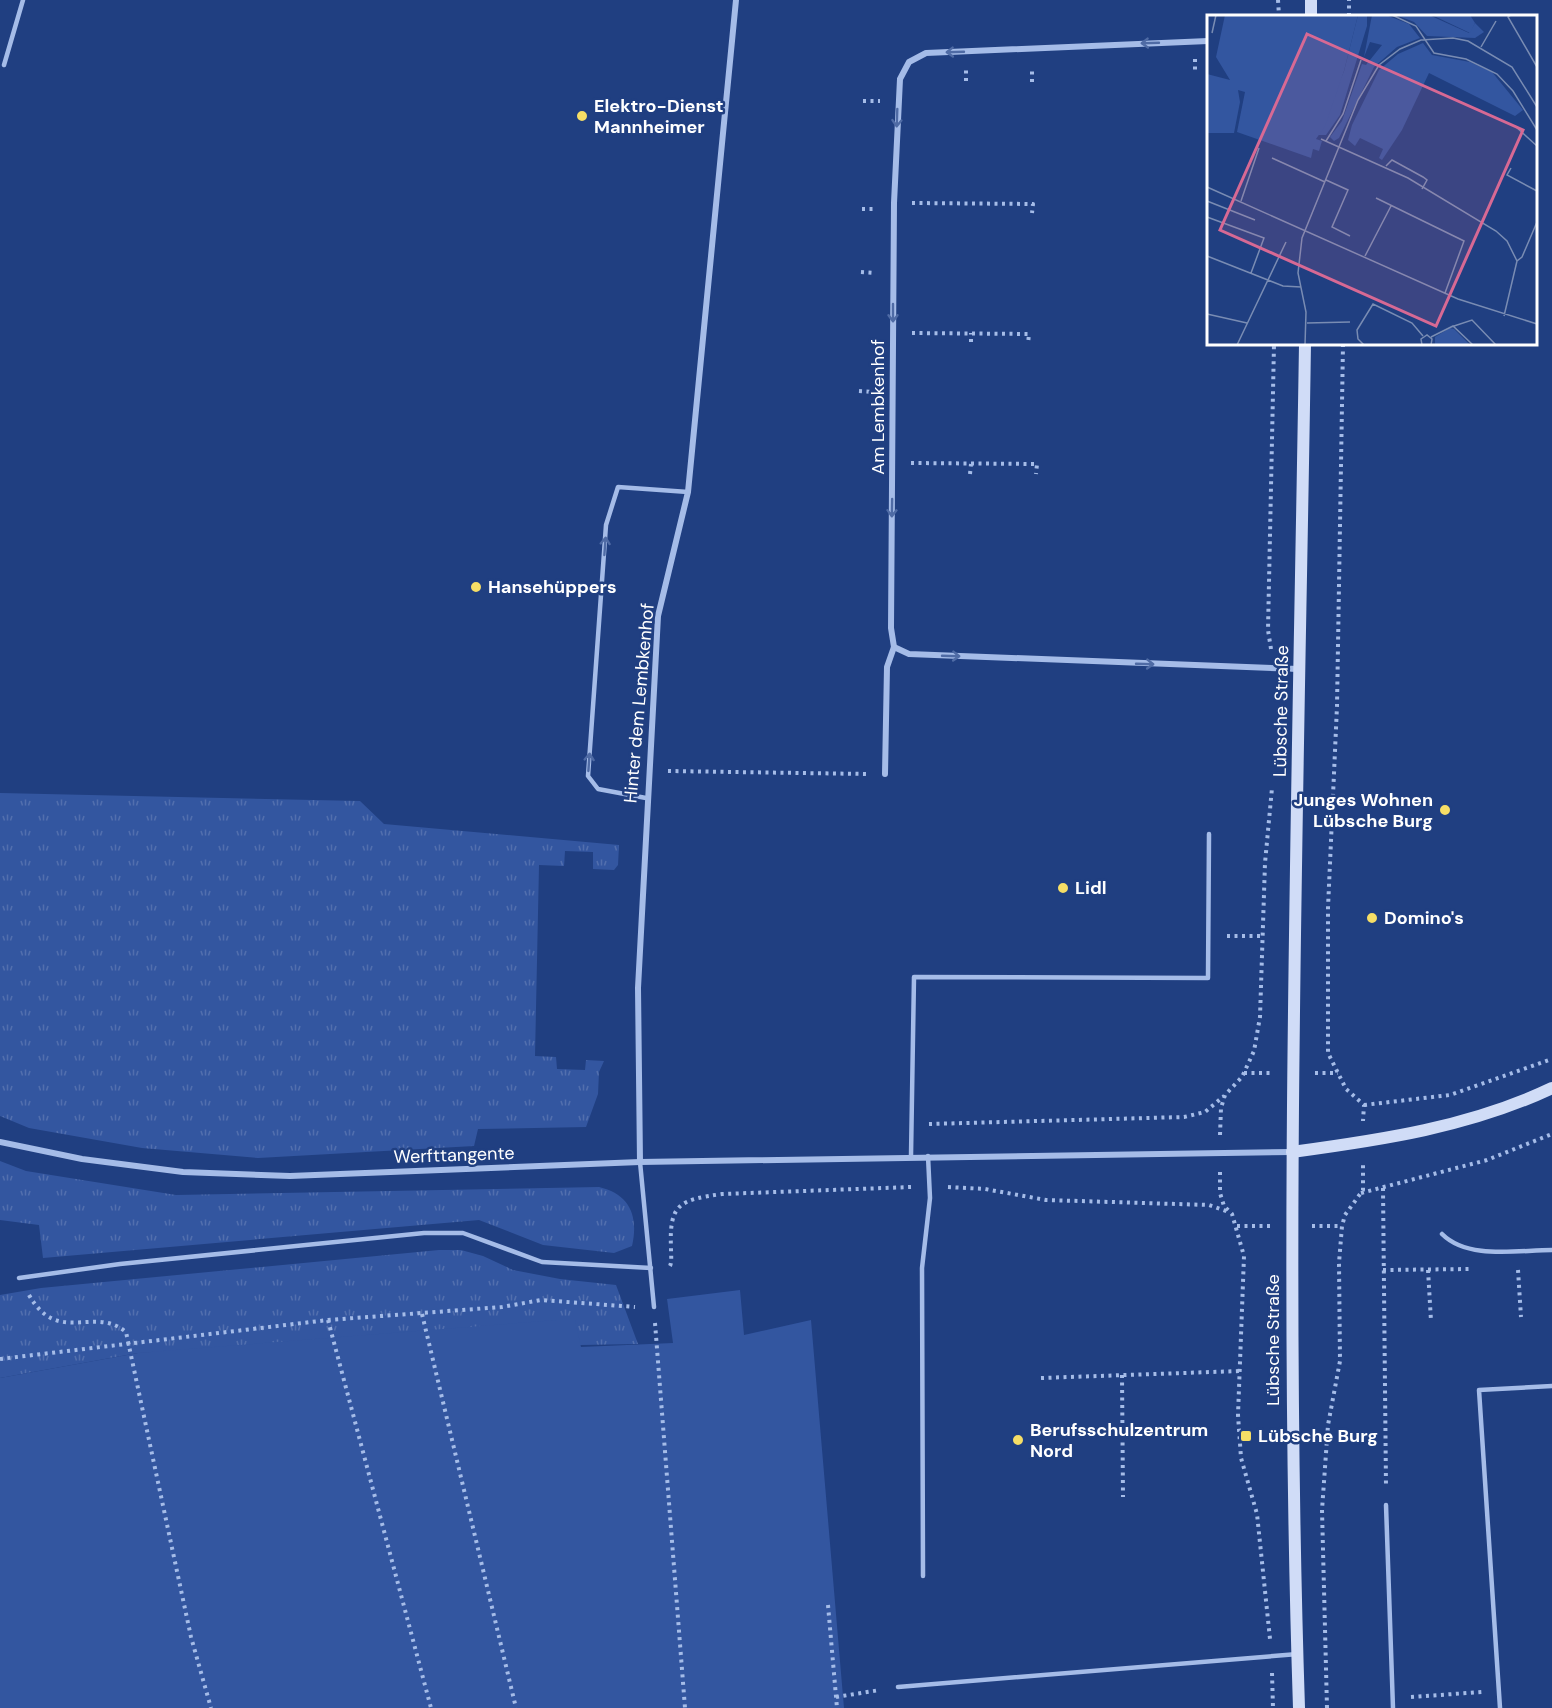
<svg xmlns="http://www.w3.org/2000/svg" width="1552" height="1708" font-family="'DM Sans',sans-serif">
<defs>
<pattern id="grass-tufts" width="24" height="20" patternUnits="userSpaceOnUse" patternTransform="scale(1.5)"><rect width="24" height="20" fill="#3356a0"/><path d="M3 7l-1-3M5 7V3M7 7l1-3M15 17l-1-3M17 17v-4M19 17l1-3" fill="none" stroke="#526fae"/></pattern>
</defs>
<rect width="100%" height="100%" fill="#203f81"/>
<g fill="url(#grass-tufts)">
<polygon points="0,793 360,801 384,824 619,845 618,865 614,870 593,869 593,852 565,851 564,866 539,865 535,1056 556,1057 557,1069 585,1070 586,1060 604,1061 599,1072 598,1094 586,1127 478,1129 474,1146 258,1158 142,1148 29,1128 0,1116"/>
<path d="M0 1161 26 1171 176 1195 599 1187C629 1194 639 1215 632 1246L614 1253 543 1245 479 1220 43 1258 39 1225 0 1220Z"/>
<polygon points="439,1250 461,1250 483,1256 513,1270 560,1279 616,1285 638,1344 138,1353 0,1378 0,1295 41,1288"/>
</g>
<polygon fill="#3356a0" points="740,1290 744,1335 811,1320 844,1708 0,1708 0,1378 138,1353 557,1320 575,1320 581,1347 673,1343 667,1299"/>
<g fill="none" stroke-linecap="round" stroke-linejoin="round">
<g stroke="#a5bce8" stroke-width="4" stroke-dasharray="3 4.5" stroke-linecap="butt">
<polyline points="1278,0 1279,16"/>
<polyline points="1349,16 1349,0"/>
<polyline points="1195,59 1195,70"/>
<polyline points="966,81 966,70"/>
<polyline points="1032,82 1032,67"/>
<polyline points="863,101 880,101"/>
<polyline points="912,203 1033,204 1032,213"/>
<polyline points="862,209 876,209"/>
<polyline points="861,272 875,273"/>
<polyline points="912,333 1029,334 1028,344"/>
<polyline points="971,342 971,333"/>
<polyline points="1343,344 1337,706 1328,908 1328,1053 1346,1089 1364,1105 1363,1121"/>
<polyline points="859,391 874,392"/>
<polyline points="911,463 1037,464 1036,474"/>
<polyline points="970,474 971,464"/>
<polyline points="1271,649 1268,630 1274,344"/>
<polyline points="668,771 867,774"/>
<polyline points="1227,936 1263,936"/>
<polyline points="1244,1073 1272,1073"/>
<polyline points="1315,1073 1338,1073"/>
<polyline points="1364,1105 1450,1095 1552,1059"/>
<polyline points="929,1124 1184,1117 1205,1112 1224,1096"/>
<polyline points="1220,1135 1221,1108 1225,1095 1242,1077 1254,1051 1260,1017 1265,863 1272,788"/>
<polyline points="1220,1172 1220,1193 1224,1206 1232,1214 1244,1256 1238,1415 1241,1458 1257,1514 1270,1639"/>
<polyline points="948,1187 985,1189 1046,1200 1209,1205 1229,1212"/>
<polyline points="1383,1188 1386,1487"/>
<polyline points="1361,1193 1487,1160 1552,1134"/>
<polyline points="1237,1226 1272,1226"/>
<polyline points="1312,1226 1342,1226"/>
<path d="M670 1266C672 1262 671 1255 671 1248 669 1203 680 1200 722 1194L911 1187"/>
<polyline points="1383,1270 1470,1269"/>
<polyline points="1428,1270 1431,1321"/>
<polyline points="1518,1270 1521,1317"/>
<path d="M29 1295C58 1346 94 1305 126 1332L191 1637 211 1708"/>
<polyline points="422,1314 516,1708"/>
<polyline points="328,1320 431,1708"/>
<polyline points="655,1323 685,1708"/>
<polyline points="0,1359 328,1320 502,1307 541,1300 635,1307"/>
<polyline points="1122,1375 1123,1497"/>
<polyline points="1041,1378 1240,1371"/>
<polyline points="828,1605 837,1708"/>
<polyline points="1272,1673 1273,1708"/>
<polyline points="836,1697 880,1690"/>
<polyline points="1411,1697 1482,1692"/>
<polyline points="1327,1708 1322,1510 1328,1425 1340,1361 1339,1263 1342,1226 1345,1215 1363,1190 1363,1164"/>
</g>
<g stroke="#a5bce8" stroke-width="4.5">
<polyline points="4,65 23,0"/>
<polyline points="646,798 598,789 588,776 606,525 618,487 688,492"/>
<polyline points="911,1156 914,977 1208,978 1209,834"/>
<polyline points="640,1162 654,1307"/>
<path d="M1442 1234C1468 1260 1517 1250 1552 1250"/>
<polyline points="19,1278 120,1264 424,1233 463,1233 542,1262 651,1268"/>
<polyline points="1386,1505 1393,1708"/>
<polyline points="923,1576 922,1268 930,1198 928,1156"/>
<polyline points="898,1687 1298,1654"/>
<polyline points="1500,1708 1479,1390 1552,1386"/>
</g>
<g stroke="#a5bce8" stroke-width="6">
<polyline points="894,647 909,654 1299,669"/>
<polyline points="885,774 887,667 894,647 891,628 894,203 900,79 909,62 926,53 1208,41"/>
<polyline points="0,1142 82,1159 183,1172 290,1176 640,1162 1292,1152"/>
<polyline points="640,1162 638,988 658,616 688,492 736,0"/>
</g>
<g stroke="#d0dcf7" stroke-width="12">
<polyline points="1311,0 1311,16"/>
<path d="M1292 1152C1381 1140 1470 1127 1552 1088"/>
<path d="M1299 1708C1284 1253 1298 798 1305 344"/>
</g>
</g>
<defs><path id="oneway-shaft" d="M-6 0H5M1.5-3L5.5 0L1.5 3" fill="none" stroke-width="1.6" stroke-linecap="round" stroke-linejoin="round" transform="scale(1.5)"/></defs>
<g stroke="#4f6ba5">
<use href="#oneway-shaft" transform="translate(1150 43) rotate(178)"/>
<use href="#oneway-shaft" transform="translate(955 52) rotate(178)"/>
<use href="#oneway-shaft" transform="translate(897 118) rotate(92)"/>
<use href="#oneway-shaft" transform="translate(893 313) rotate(90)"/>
<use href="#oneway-shaft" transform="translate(892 508) rotate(91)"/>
<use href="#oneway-shaft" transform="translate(605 546) rotate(-86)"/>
<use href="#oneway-shaft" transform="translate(951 656) rotate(2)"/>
<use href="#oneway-shaft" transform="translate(1145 664) rotate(2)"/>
<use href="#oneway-shaft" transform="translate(589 762) rotate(-86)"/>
</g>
<g fill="#f6de66" stroke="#203f81" stroke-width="2">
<circle cx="582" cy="116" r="6"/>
<circle cx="476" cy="587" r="6"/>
<circle cx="1445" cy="810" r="6"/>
<circle cx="1063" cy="888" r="6"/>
<circle cx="1372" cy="918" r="6"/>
<rect x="1240" y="1430" width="12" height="12" rx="3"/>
<circle cx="1018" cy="1440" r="6"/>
</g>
<g text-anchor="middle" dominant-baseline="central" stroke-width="5" stroke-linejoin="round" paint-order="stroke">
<g font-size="18" font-weight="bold" fill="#fff" stroke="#203f81" text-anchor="start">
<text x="594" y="106">Elektro-Dienst<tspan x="594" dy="21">Mannheimer</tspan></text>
<text x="488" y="587">Hansehüppers</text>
<text x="1433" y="800" text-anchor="end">Junges Wohnen<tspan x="1433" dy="21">Lübsche Burg</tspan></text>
<text x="1075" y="888">Lidl</text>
<text x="1384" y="918">Domino's</text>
<text x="1030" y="1430">Berufsschulzentrum<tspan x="1030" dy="21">Nord</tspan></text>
<text x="1258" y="1436">Lübsche Burg</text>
</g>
<g font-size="18" fill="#fff" stroke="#203f81">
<text transform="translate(878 407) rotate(-90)">Am Lembkenhof</text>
<text transform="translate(639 703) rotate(-85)">Hinter dem Lembkenhof</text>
<text transform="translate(1281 711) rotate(-89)">Lübsche Straße</text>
<text transform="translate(454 1155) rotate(-2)">Werfttangente</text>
<text transform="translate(1273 1340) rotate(-90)">Lübsche Straße</text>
</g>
</g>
<g transform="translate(1207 15)">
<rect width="330" height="330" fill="#203f81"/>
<path d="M151 0H160V11L133 100 119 120H110L137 56ZM165 0H179L202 9 213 23 190 32 167 52 132 123 127 126 123 122 135 106 155 49 159 50 175 30 163 27 157 42ZM189 0H222L262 18 268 8 277 17 268 23 220 21 207 7ZM216 28 225 40 263 47 285 57 316 95 308 101 222 58 195 115 175 145 172 143 176 134 153 123 148 131 141 125 145 110 172 55 191 39ZM243 313 247 314 263 330H228V322Z" fill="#3356a0"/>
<path d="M18 0H151L137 56 118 111 109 124 115 126 112 136 106 134 104 143 30 117 38 77 31 75 33 87 27 118H0V59L23 65 9 42ZM225 0H263L268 8 263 18Z" fill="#3356a0"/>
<path fill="none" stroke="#798cb3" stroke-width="1.5" d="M185 0 209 11 227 38 259 44 290 59 306 76 330 115M304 0 301 2 330 52M5 18 9 0M274 32 289 6M308 111 330 131M114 124 201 163 289 216 300 226 310 246M119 126 136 99 154 45M65 143 118 167M179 151 185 145 216 162 220 165 215 174M304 153 300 160 330 176M119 165 141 175 125 212 143 221M0 172 251 284 330 309M169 183 257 226 238 278M0 186 48 205M34 186 52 133M0 202 57 223 44 258M0 241 76 271 94 272M158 241 184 191M0 299 40 308M297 301 310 246 315 242 330 207M100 308 143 307M244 312 265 305 289 330M224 322 246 311 266 330M30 330 79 227M98 330 99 297 91 258 95 223 151 85 172 50 193 34 214 25 246 23 261 26 305 52 330 92M157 330 151 324 150 315 166 289 205 308 216 321M215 330 214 324 220 320 225 324 224 330"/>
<path fill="#d76994" fill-opacity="0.15" stroke="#d76994" stroke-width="3" d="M100 19 316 115 229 311 13 215Z"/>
<rect width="330" height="330" fill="none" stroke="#fff" stroke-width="3"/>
</g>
</svg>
